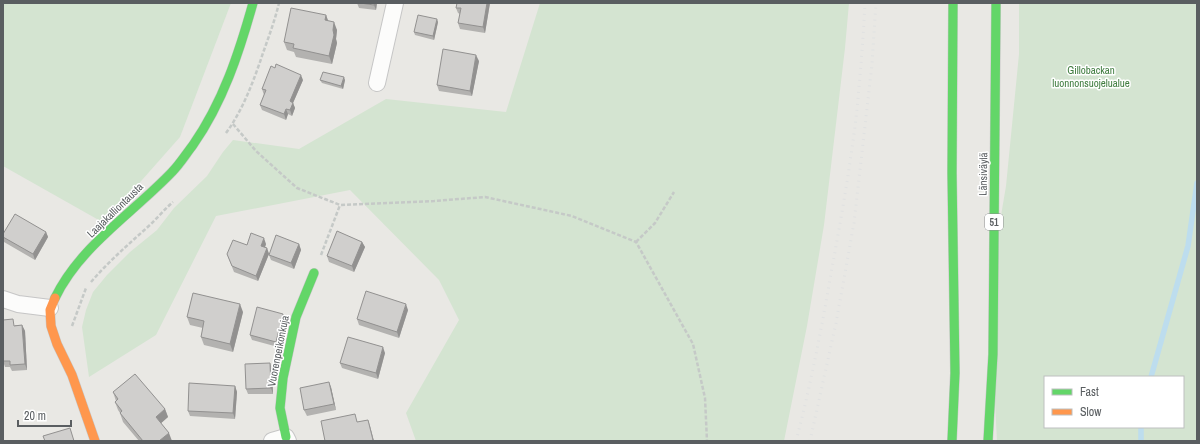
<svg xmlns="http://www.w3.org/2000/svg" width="1200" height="444" font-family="'Archivo Narrow',sans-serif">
<rect width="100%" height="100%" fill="#e9e8e4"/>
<g fill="#d4e4d1" fill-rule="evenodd">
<polygon points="3,3 231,3 180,137 104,223 3,166"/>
<polygon points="540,3 849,3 845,48 824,225 807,326 784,441 416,441 406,413 459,320 439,280 350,190 216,216 156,335 89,377 82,327 86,310 93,292 107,275 130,252 157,230 174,208 207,176 223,152 233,140 299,149 386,99 506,112"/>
<path d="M1019 3H1197V441H997L989 287 1006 186 1019 54ZM1045 377H1183V427H1045Z"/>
</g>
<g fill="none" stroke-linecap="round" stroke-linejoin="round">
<g stroke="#bdddee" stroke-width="5.5">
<polyline points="1151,377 1188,246 1197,183"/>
<polyline points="1141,441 1141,427"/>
</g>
<g stroke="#c6c6c6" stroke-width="18">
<g id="street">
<polyline points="377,83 395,3"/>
<polyline points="3,299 18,304 50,308"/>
<polyline points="272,441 286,437 288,441"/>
</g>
</g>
<g stroke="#c6c6c6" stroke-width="10">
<g id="fast">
<path d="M55 298C80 246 133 213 172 172 180 164 186 154 193 145 223 102 239 53 253 3"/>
<polyline points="286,437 280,408 283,378 296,317 314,273"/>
<polyline points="952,441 955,373 952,173 953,3"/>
<polyline points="988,441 993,354 996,3"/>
</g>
</g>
<g stroke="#c6c6c6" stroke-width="10">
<polyline id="slow" points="55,298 50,310 51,326 57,344 72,375 95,441"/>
</g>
<g stroke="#c5c9c7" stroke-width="2.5" stroke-dasharray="4 2" stroke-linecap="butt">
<polyline points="233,124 256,151 297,188 340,205 434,201 485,197 572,216 636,242 693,344 705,398 707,441"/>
<path d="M226 133C243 110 254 80 263 53 269 36 275 20 279 3"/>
<polyline points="636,242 655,223 674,192"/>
<polyline points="321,255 340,205"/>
<path d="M91 282C109 261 130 243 151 224 158 217 165 209 173 202"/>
<polyline points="72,326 86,288"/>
</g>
<use href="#street" stroke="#fcfcfb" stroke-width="16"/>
<use href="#fast" stroke="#63d668" stroke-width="9"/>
<use href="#slow" stroke="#ff974d" stroke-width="9"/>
<g stroke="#e0e1e1" stroke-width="3" stroke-dasharray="1 5" stroke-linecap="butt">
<path d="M796 441C811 384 822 326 832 268 841 219 850 168 856 118 860 80 863 41 865 3"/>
<polyline points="810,441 836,323 854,223 872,64 876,3"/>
</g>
</g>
<g fill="#b3b2b0">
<polygon points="357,3 377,3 376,10 359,8"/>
<polygon points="457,3 490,3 485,33 460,29 458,23 460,14 458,13 456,8"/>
<polygon points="326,15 328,21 337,30 336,39 337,43 332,64 296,57 294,52 287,50 284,42"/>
<polygon points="438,22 434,40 415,35 414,32"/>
<polygon points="479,61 472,96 439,91 437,85"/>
<polygon points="303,80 293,103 295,108 292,116 288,114 286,120 262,110 260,105 264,95 262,89"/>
<polygon points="320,80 345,80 343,89 322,83"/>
<polygon points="46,232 48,237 35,260 4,242 3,240 3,234"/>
<polygon points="362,242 365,247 354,272 329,262 327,256"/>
<polygon points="266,244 265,248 267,248 269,254 258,281 234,272 227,254 247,245"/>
<polygon points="299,244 301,250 294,269 271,260 269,255"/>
<polygon points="408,310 399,338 359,325 357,319"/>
<polygon points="243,312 233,352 204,345 201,337 203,328 190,325 187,317"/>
<polygon points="285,320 278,347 252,340 250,335"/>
<polygon points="15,325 22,325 25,331 27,370 12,371 10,367 5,367 3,361"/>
<polygon points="385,353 378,379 342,368 340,363"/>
<polygon points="272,369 273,394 248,394 246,389"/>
<polygon points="235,386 237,392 235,419 190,416 188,411"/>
<polygon points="331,387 336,410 307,416 304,410"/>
<polygon points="113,392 165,409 168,417 161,423 172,441 139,441 123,422 120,413 118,410 115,402 116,401"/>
</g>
<g fill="#929190">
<polygon points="374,3 377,3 376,10 374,5"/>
<polygon points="487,3 490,3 485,33 483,27"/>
<polygon points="326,15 329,23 325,20"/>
<polygon points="437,19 438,22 434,40 433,36"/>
<polygon points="334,22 337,30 336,39 337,43 332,64 329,56"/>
<polygon points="476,55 479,61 472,96 470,91"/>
<polygon points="301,75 303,80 293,103 295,108 292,116 290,110 290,101"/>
<polygon points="344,77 345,80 343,89 341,86"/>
<polygon points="286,109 288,114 286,120 284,114"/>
<polygon points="46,232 48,237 35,260 33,254"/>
<polygon points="264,238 266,244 263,252 261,246"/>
<polygon points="362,242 365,247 354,272 352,266"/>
<polygon points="299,244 301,250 294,269 291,263"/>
<polygon points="267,248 269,254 258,281 256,276"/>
<polygon points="240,304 243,312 233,352 230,344"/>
<polygon points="406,304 408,310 399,338 397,332"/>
<polygon points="283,314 285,320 278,347 276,342"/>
<polygon points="22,325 25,331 27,370 25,364"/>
<polygon points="383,347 385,353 378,379 376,373"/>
<polygon points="270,363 272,369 273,394 271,388"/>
<polygon points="329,382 331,387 336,410 334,404"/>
<polygon points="235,386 237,392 235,419 233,413"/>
<polygon points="165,409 168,417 159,425 156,417"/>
<polygon points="368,420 370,426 374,441 373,440"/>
<polygon points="169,433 172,441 159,441"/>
</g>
<g fill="#d0cfcd" stroke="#929190">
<polygon points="360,3 374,3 374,5"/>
<polygon points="457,3 487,3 483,27 458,23 461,8 456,8"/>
<polygon points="291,8 326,15 325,20 334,22 333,30 334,35 329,56 293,48 294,44 284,42"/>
<polygon points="418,15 437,19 433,36 414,32"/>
<polygon points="443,49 476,55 470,91 437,85"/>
<polygon points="276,64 301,75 290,101 293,103 290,110 286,109 284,114 260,105 266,90 262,89 271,66 275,68"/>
<polygon points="323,72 344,77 341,86 320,80"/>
<polygon points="15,214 46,232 33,254 3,237 3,234"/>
<polygon points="337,231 362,242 352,266 327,256"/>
<polygon points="251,233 264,238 261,246 267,248 256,276 232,266 227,254 233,240 247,245"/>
<polygon points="276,235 299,244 291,263 269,255"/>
<polygon points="366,291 406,304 397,332 357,319"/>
<polygon points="193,293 240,304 230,344 201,337 204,321 187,317"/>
<polygon points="257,307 283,314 276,342 250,335"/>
<polygon points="13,319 14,326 22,325 25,364 10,365 10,361 3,361 3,320"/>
<polygon points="348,337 383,347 376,373 340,363"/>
<polygon points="270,363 271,388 246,389 245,364"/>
<polygon points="135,374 165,409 156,417 169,433 159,441 143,441 120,413 122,411 115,402 118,399 113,392"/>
<polygon points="329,382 334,404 304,410 300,388"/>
<polygon points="189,383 235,386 233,413 188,411"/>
<polygon points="355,414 357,422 368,420 373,440 370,441 325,441 321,421"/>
<polygon points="70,428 74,441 45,441 43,436"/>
</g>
<g text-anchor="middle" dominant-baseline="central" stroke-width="3" stroke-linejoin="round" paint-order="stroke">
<rect fill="#fff" stroke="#8c8e90" stroke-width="1" x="985" y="214" width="18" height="16" rx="3"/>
<g font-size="10" font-weight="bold" fill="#5a5e61">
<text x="994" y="222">51</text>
</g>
<g font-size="11" fill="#3f7c3f" stroke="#fff">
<text x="1091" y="70">Gillobackan<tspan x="1091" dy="13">luonnonsuojelualue</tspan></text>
</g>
<g font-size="11" fill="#5a5e61" stroke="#fff">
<text transform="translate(983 174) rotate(-89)">Länsiväylä</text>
<text transform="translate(115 210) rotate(-44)">Laajakalliontausta</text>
<text transform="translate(278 351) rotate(-79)">Vuorenpeikonkuja</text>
</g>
</g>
<rect width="1200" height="444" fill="none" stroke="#5a5e61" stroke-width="8"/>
<rect x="1044" y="376" width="140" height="52" fill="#ffffff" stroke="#bdbfc0"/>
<rect x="1052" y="389" width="20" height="6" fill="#63d668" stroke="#bdbfc0"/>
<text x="1080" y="396" font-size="12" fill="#5a5e61">Fast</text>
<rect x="1052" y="409" width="20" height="6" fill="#ff974d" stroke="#bdbfc0"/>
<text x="1080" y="416" font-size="12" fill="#5a5e61">Slow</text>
<path d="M18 420v6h53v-6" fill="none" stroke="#5a5e61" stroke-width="2"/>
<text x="24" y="420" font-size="12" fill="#5a5e61" stroke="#ffffff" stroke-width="3" paint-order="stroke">20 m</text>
</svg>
